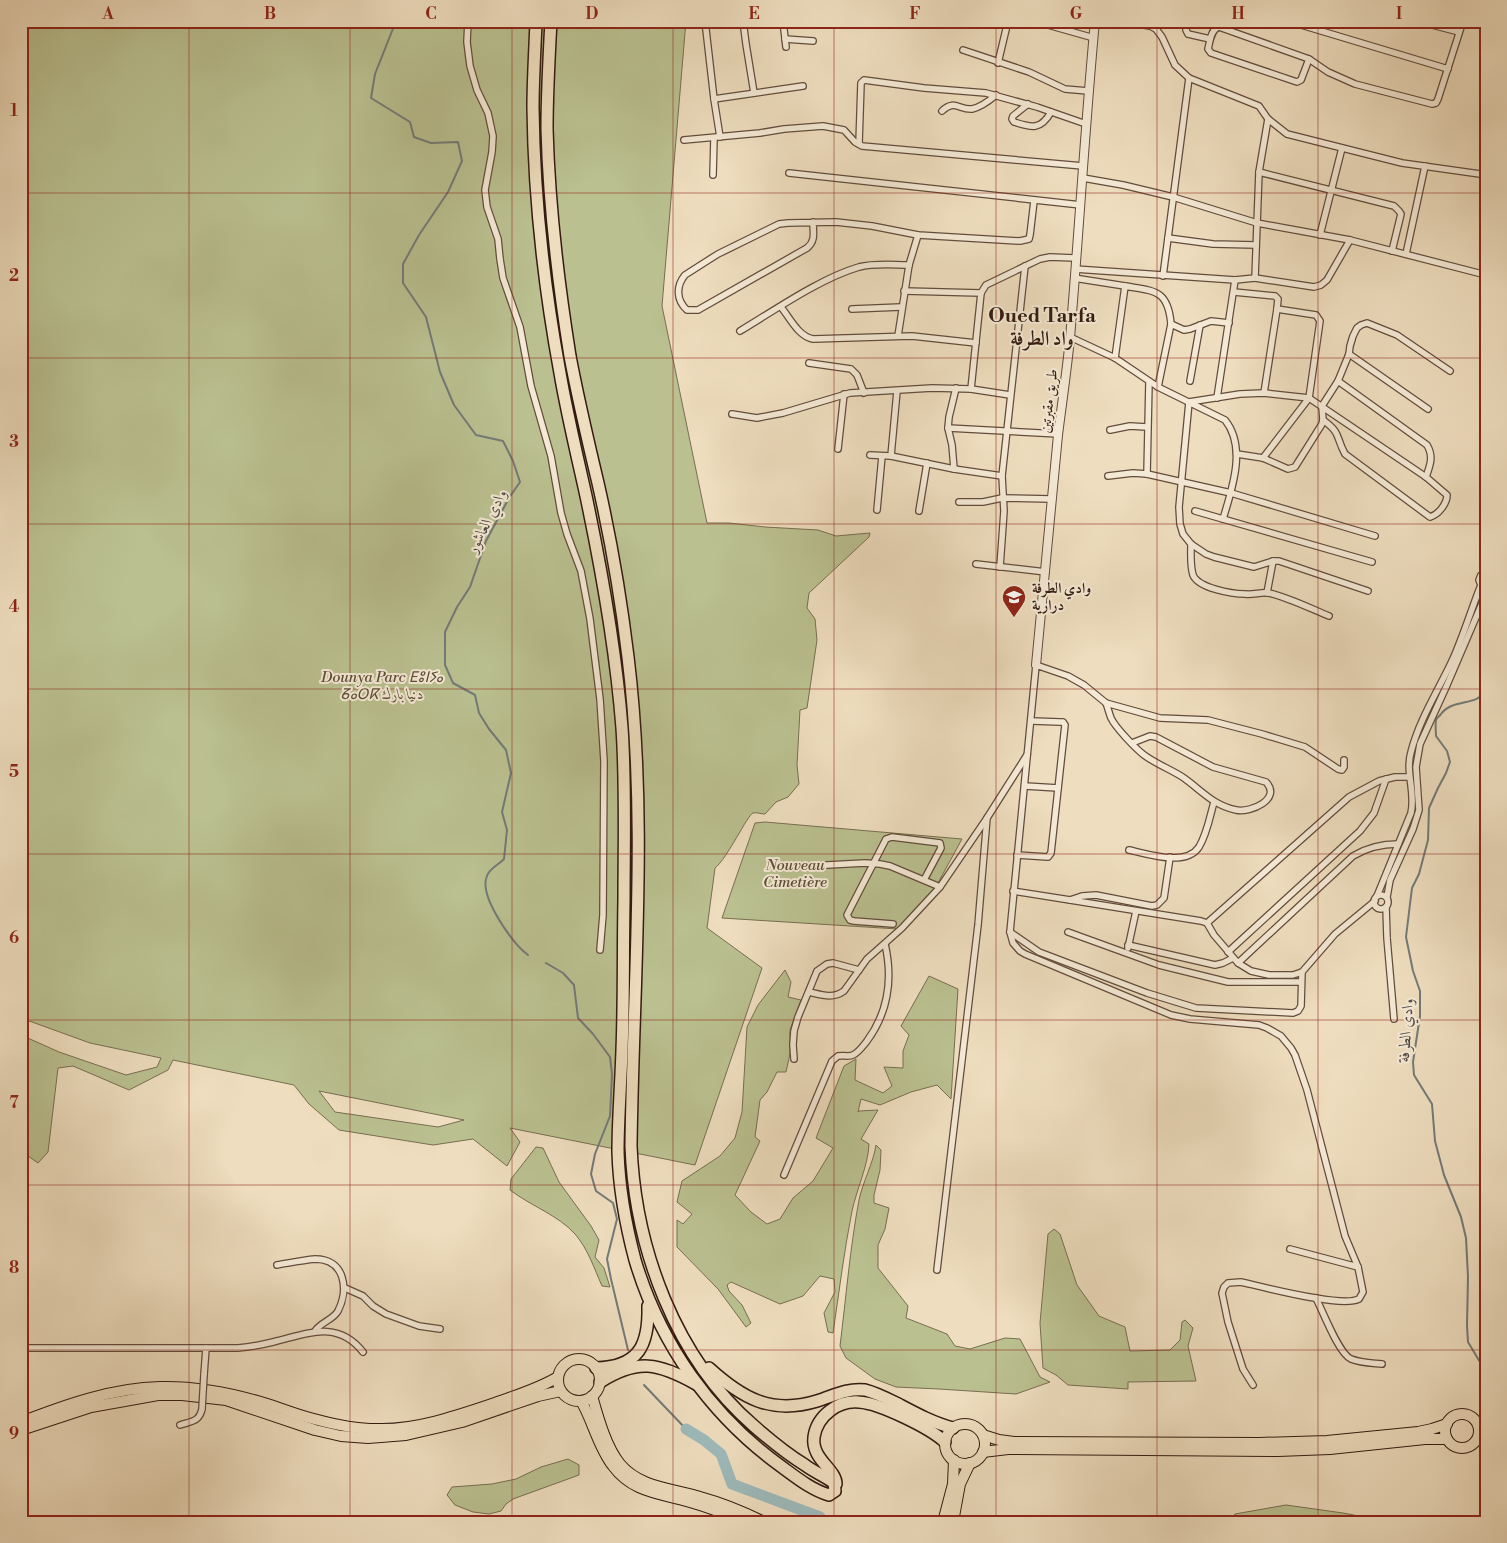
<svg xmlns="http://www.w3.org/2000/svg" width="1507" height="1543" font-family="'Libre Bodoni',Amiri,'Noto Sans Tifinagh',serif">
<rect width="100%" height="100%" fill="#eeddbe"/>
<filter id="stains"><feTurbulence type="fractalNoise" baseFrequency=".004" numOctaves="4"/><feColorMatrix values="0 0 0 0 .2 0 0 0 0 .09 0 0 0 0 .02 0 0 0 .5 -.17"/></filter>
<radialGradient id="worn" r=".72"><stop offset=".6" stop-color="#630" stop-opacity="0"/><stop offset="1" stop-color="#630" stop-opacity=".3"/></radialGradient>
<g fill="#bac090" stroke="#776e50" fill-rule="evenodd">
<path d="M21 21H686L662 306 707 523H729L765 527 818 530 836 536 870 533 869 537 809 593 807 608 815 619 817 640 807 708 800 710 797 765 799 784 788 797 776 802 765 814C761 814 756 812 753 813 748 814 727 859 715 868L707 928 762 968 695 1165 510 1128 520 1142 507 1166 473 1139 433 1145 339 1130 309 1104 294 1085 173 1060 168 1070 129 1090 73 1066 58 1068 48 1152 38 1163 21 1151V1035L59 1052 126 1075 157 1067 161 1058 90 1043 21 1018ZM319 1091 464 1120 438 1127 335 1112Z"/>
<polygon points="765,822 962,839 933,892 898,929 722,918 755,823"/>
<path d="M785 970 791 982 788 997 801 1000 790 1030V1054L786 1072H777L767 1092 760 1100 755 1137 760 1141 735 1195 751 1212 767 1224 780 1219 793 1198 813 1181 833 1148 816 1138 844 1066 856 1059 855 1080 883 1093 892 1086 884 1067 903 1068V1051L909 1035 901 1026 929 976 958 989 951 1099 937 1085 911 1092 880 1105 861 1099 858 1112 859 1111 878 1110 861 1139 869 1144C868 1166 857 1188 852 1211 844 1251 839 1293 833 1333L828 1332 824 1313 835 1292 834 1279 820 1276 803 1296 780 1304 731 1282 727 1285 729 1291 742 1305 751 1323 746 1327 718 1289 677 1247V1220L683 1224 692 1214 677 1202 682 1181 720 1156 735 1138 742 1112 747 1027 758 1005Z"/>
<path d="M876 1145 881 1150 880 1170 874 1195V1203L889 1208 885 1229 878 1245V1268L908 1306 906 1318 947 1334 955 1346 970 1349 1005 1338 1020 1339 1040 1377 1050 1382 1016 1394 939 1389 896 1387 875 1379 846 1358 840 1346C846 1298 850 1248 859 1200 863 1181 873 1164 876 1145Z"/>
<path d="M536 1147 543 1148 559 1182 591 1226 599 1240 595 1257 604 1268 610 1287 602 1286C594 1268 588 1249 575 1234 558 1215 531 1206 510 1190L511 1179Z"/>
<polygon points="1054,1229 1060,1234 1077,1285 1099,1316 1125,1327 1130,1351 1170,1350 1180,1340 1182,1322 1185,1320 1193,1328 1188,1346 1196,1381 1128,1382 1128,1389 1068,1385 1056,1375 1043,1368 1040,1323 1048,1234"/>
<polygon points="568,1459 579,1465 579,1475 513,1499 506,1504 501,1511 489,1514 473,1512 455,1505 447,1495 452,1487 492,1484 516,1479 541,1467"/>
<polygon points="1286,1505 1343,1513 1389,1522 1229,1522 1235,1514"/>
</g>
<g fill="none" stroke-linecap="round" stroke-linejoin="round">
<g stroke="#737a77" stroke-width="2">
<path d="M396 21 375 74 371 98 410 122 414 137 431 143 458 142 462 161 448 192 419 235 403 264V283L426 317 440 372 454 405 476 435 503 441 513 461 520 482 509 498 486 541 470 587 457 607 445 632V665L453 683 475 695 479 713 489 729 506 750 511 773 502 812 507 830 504 859C497 866 488 869 486 879 481 899 513 944 528 955"/>
<path d="M1486 690C1477 707 1453 698 1441 714 1440 716 1437 717 1436 720 1435 724 1436 732 1436 736L1447 751 1450 762 1446 773 1438 788 1429 808 1428 840 1419 874 1412 888 1410 904 1406 937 1413 971 1420 991V1016L1413 1062 1414 1075 1432 1104 1435 1141 1444 1175 1461 1217 1466 1238 1468 1277 1467 1326 1468 1342 1486 1372"/>
<polyline points="546,963 563,973 574,985 578,1018 593,1034 610,1057 612,1074 610,1116 595,1154 591,1174 596,1191 613,1203 617,1219 607,1259 611,1279 628,1350"/>
<polyline points="644,1385 686,1429"/>
</g>
<polyline stroke="#9dbabb" stroke-width="11" points="686,1429 704,1440 721,1454 732,1484 820,1517 823,1522"/>
<g stroke="#624c3c" stroke-width="8">
<g id="minor">
<polyline points="468,21 467,42 470,66 477,90 488,113 493,136 492,152 485,190 487,207 498,239 500,259 503,278 520,327 531,386 551,456 561,513 567,534 581,571 590,619 600,699 604,761 603,915 600,950"/>
<polyline points="705,21 714,99 720,137"/>
<polyline points="743,21 746,44 754,93"/>
<polyline points="783,21 786,47"/>
<polyline points="1034,21 1094,38"/>
<polyline points="1120,21 1150,26 1156,29 1162,37 1175,65 1189,78 1259,106 1268,119 1287,134 1402,163 1480,174 1486,176"/>
<polyline points="1187,21 1186,30 1188,34 1210,39"/>
<path d="M1221 21 1219 27C1211 29 1210 41 1208 49L1211 53 1297 82 1301 80 1309 59"/>
<polyline points="1288,21 1448,69"/>
<polyline points="1417,21 1459,32"/>
<polyline points="1219,27 1309,59 1328,72 1355,84 1432,104 1436,103 1438,99 1463,21"/>
<polyline points="785,39 813,41"/>
<polyline points="963,50 1029,72 1065,89 1088,91"/>
<polyline points="998,63 1008,21"/>
<polyline points="714,99 803,86"/>
<path d="M1028 104 1013 116 1012 119 1014 122C1032 128 1041 130 1051 112"/>
<path d="M942 111C954 99 959 110 972 109 981 107 989 101 996 95"/>
<polyline points="684,140 760,133 784,129 823,126 844,130 855,142 862,146 1083,166"/>
<polyline points="859,144 861,83 864,80 924,88 986,93 1037,107 1086,124"/>
<polyline points="1259,172 1394,206 1399,211 1401,214 1392,251"/>
<polyline points="789,173 1081,205"/>
<polyline points="713,175 714,138"/>
<polyline points="1083,178 1123,185 1173,197 1257,223 1350,240 1486,275"/>
<path d="M813 222C813 232 816 241 807 248L698 310H687C676 300 676 286 685 275L718 254 779 224 788 223 836 222 872 226 918 235 1020 241 1029 239 1030 235 1034 201"/>
<polyline points="1320,235 1342,148"/>
<polyline points="1168,238 1213,244 1256,245"/>
<polyline points="1406,254 1425,166"/>
<polyline points="1075,269 1235,280 1255,278 1259,172 1268,119"/>
<polyline points="1163,276 1189,78"/>
<polyline points="1074,278 1125,286"/>
<polyline points="1255,278 1314,287 1321,285 1327,280 1350,240"/>
<polyline points="904,291 981,293"/>
<polyline points="1234,292 1275,296 1278,299 1277,309 1264,393"/>
<path d="M781 307C790 318 798 336 813 339L912 336 976 343"/>
<polyline points="852,309 901,307"/>
<polyline points="1171,324 1184,330 1190,329 1211,321 1229,323"/>
<path d="M740 331C775 310 821 278 859 267 875 263 893 265 909 265"/>
<polyline points="898,336 909,265 918,235"/>
<path d="M1070 337 1115 358 1158 387 1225 420C1247 447 1232 489 1223 519"/>
<polyline points="1349,354 1428,409"/>
<path d="M1115 358 1125 286C1154 291 1168 289 1171 324L1158 387"/>
<polyline points="809,363 851,369 857,375 864,393"/>
<polyline points="1190,381 1200,325"/>
<path d="M1338 381 1427 445C1434 457 1430 465 1426 477"/>
<polyline points="1149,382 1147,474 1231,493 1375,536"/>
<polyline points="971,389 981,293 986,285 1040,259 1050,257 1075,258"/>
<polyline points="1217,398 1235,280"/>
<polyline points="732,414 757,418 783,413 850,393 932,388 971,389 1010,395"/>
<path d="M1323 420C1342 434 1335 436 1345 454L1430 517C1438 515 1447 504 1447 495L1426 477 1309 398 1264 393 1240 394 1189 402 1179 507 1180 524 1183 534 1191 544 1206 554 1214 557 1254 567 1273 561H1279L1368 591"/>
<polyline points="948,428 1059,434"/>
<polyline points="1110,430 1130,426 1147,427"/>
<polyline points="838,449 844,394"/>
<polyline points="1237,454 1263,458 1288,469 1295,467 1322,424 1323,420 1322,406 1338,381 1349,354 1350,346 1353,336 1357,328 1361,325 1367,323 1397,335 1450,371"/>
<polyline points="870,455 891,456 954,469 1002,476"/>
<polyline points="891,456 897,391"/>
<polyline points="1263,458 1309,398 1320,321 1316,315 1277,309"/>
<polyline points="954,469 952,445 948,428 949,417 956,388"/>
<polyline points="1108,476 1133,473 1147,474"/>
<polyline points="959,502 983,502 1002,498 1052,499"/>
<polyline points="877,510 882,456"/>
<polyline points="919,511 927,463"/>
<polyline points="1195,511 1372,562"/>
<path d="M1191 544C1191 554 1190 565 1193 575 1198 588 1232 594 1245 594 1253 595 1261 592 1268 593 1283 595 1314 610 1329 616"/>
<polyline points="976,564 1046,572"/>
<polyline points="1000,567 1004,511 1002,476 1025,266"/>
<polyline points="1484,573 1486,561"/>
<polyline points="1486,573 1481,575 1479,580 1481,585 1486,587"/>
<polyline points="1267,593 1273,561"/>
<path d="M1106 703C1108 708 1109 713 1111 718 1115 727 1136 749 1144 755 1156 764 1172 770 1184 778 1202 791 1213 805 1236 810 1251 813 1282 799 1266 782L1213 767 1156 737 1150 736 1132 743"/>
<polyline points="1025,786 1058,788"/>
<path d="M1129 850C1148 854 1186 867 1199 847 1207 834 1210 816 1214 802"/>
<polyline points="1017,855 1048,857 1051,853 1065,725 1063,722 1060,722 1032,721"/>
<polyline points="789,867 865,863 880,864 890,866 940,887"/>
<polyline points="1013,891 1070,900 1082,896 1096,895 1152,906 1157,905 1164,898 1170,857"/>
<circle cx="1381" cy="902" r="7"/>
<path d="M1377 896 1411 813C1416 792 1405 773 1411 752 1419 720 1438 691 1452 661 1463 637 1471 610 1481 585"/>
<polyline points="1387,897 1390,880 1413,829 1419,810 1416,767 1420,744 1447,685 1486,594"/>
<polyline points="1070,900 1201,921 1207,923 1214,935 1238,963 1251,971 1269,975 1293,975 1302,972 1335,934 1375,901"/>
<polyline points="1386,907 1387,938 1394,1019"/>
<polyline points="1207,923 1349,797 1379,781 1395,777 1409,777"/>
<polyline points="893,924 854,921 850,920 847,915 886,839 892,837 940,843 941,848 924,880"/>
<polyline points="1010,932 1039,952 1147,993 1196,1008 1293,1013 1298,1011 1301,1006 1302,972"/>
<polyline points="1068,932 1159,965 1228,982 1301,982"/>
<polyline points="1128,945 1215,965 1223,963 1233,958"/>
<polyline points="1128,948 1136,911"/>
<polyline points="1228,952 1360,831 1374,813 1386,779"/>
<path d="M1238 963 1353 856C1368 847 1381 844 1398 844"/>
<path d="M809 992C822 995 833 999 844 991L867 959 902 928 940 887 987 818 1027 755"/>
<polyline points="794,1059 793,1045 794,1031 798,1017 817,971 827,964 833,963 859,970"/>
<path d="M784 1175 832 1061 838 1056C843 1055 849 1057 853 1055 859 1052 863 1046 867 1041 889 1011 893 979 885 944"/>
<polyline points="1290,1249 1358,1267"/>
<path d="M277 1265C289 1263 303 1260 315 1259 345 1259 349 1289 338 1311 333 1320 321 1322 315 1331"/>
<polyline points="937,1270 978,925 987,818"/>
<polyline points="345,1288 363,1296 373,1306 386,1314 419,1326 440,1329"/>
<path d="M1316 1298C1323 1312 1339 1354 1351 1359 1361 1363 1372 1363 1382 1364"/>
<path d="M21 1348H238C250 1347 261 1345 273 1342 307 1334 337 1319 363 1352"/>
<polyline points="204,1375 206,1348"/>
<path d="M1253 1385 1243 1369 1228 1322 1222 1293 1224 1287 1228 1283 1241 1282C1263 1287 1342 1308 1359 1299L1363 1292 1358 1267 1345 1236 1307 1090 1295 1055 1291 1048 1281 1036 1267 1028 1259 1025 1190 1019 1171 1015 1025 954 1020 951 1013 943 1010 932 1036 665 1068 676 1084 685 1106 703 1160 718 1208 720 1262 734 1305 747 1338 769 1342 770 1344 767V760"/>
<path d="M180 1425C192 1421 199 1422 202 1409"/>
</g>
</g>
<g stroke="#624c3c" stroke-width="10">
<path id="tertiary" d="M1036 665C1044 588 1050 512 1058 435 1062 403 1067 370 1070 338 1079 232 1085 127 1095 21"/>
</g>
<g stroke="#341b11" stroke-width="12">
<g id="trunk">
<circle cx="579" cy="1380" r="21"/>
<path d="M592 1396C598 1417 606 1447 620 1464 640 1488 672 1488 700 1497 722 1503 744 1512 764 1522"/>
<path d="M581 1401C593 1421 598 1447 613 1466 633 1493 660 1493 690 1502 708 1507 726 1514 744 1522"/>
<circle cx="1462" cy="1431" r="17"/>
<path d="M21 1422C65 1405 112 1388 160 1387 195 1386 231 1393 264 1403 281 1408 297 1415 314 1419 336 1425 359 1430 382 1429 420 1429 459 1415 495 1403 517 1395 538 1389 558 1377"/>
<circle cx="965" cy="1444" r="20"/>
<polyline points="21,1430 91,1407 158,1395 182,1395 226,1400 315,1430 341,1436 368,1438 406,1435 462,1422 538,1396 561,1391"/>
<polyline points="983,1435 999,1440 1014,1442 1259,1443 1327,1441 1418,1432 1432,1429 1447,1424"/>
<polyline points="983,1452 1008,1449 1278,1451 1330,1449 1425,1439 1447,1439"/>
<polyline points="943,1522 953,1484 954,1460"/>
<polyline points="953,1522 960,1484 970,1463"/>
</g>
</g>
<g stroke="#341b11" stroke-width="14">
<g id="motorway">
<path d="M536 21C535 50 533 79 533 108 534 196 544 286 560 373 567 414 577 455 586 496 602 572 616 650 622 728 626 786 624 843 624 901 623 950 624 1000 622 1050 621 1084 618 1118 618 1152 619 1187 626 1226 635 1260 660 1344 711 1416 782 1467 797 1478 812 1490 829 1495L835 1491 834 1483C825 1476 814 1472 805 1465 787 1454 770 1440 754 1426 675 1358 635 1248 631 1146 633 983 648 820 628 657 621 599 611 540 598 483 588 441 578 399 570 356 558 281 549 205 547 129 547 93 549 57 551 21"/>
<path d="M596 1368C639 1367 649 1345 648 1306"/>
<path d="M709 1368C742 1398 771 1415 817 1401 833 1396 846 1388 865 1390 877 1393 888 1399 900 1405 917 1414 934 1423 953 1428"/>
<path d="M600 1382C638 1358 658 1363 696 1384"/>
<path d="M836 1484C836 1469 811 1459 814 1437 817 1416 838 1400 859 1402 879 1403 930 1428 945 1442"/>
</g>
</g>
<use href="#minor" stroke="#f4e9d5" stroke-width="5.5"/>
<use href="#tertiary" stroke="#f4e9d5" stroke-width="8"/>
<use href="#trunk" stroke="#eeddbe" stroke-width="10"/>
<use href="#motorway" stroke="#eeddbe" stroke-width="11"/>
<g stroke="#624c3c" stroke-width="8" stroke-linecap="butt">
<polyline id="minor-bridge" points="202,1409 204,1375"/>
</g>
<use href="#minor-bridge" stroke="#f4e9d5" stroke-width="5.5"/>
</g>
<path fill="none" stroke="#8f2418" stroke-width="1" stroke-opacity="0.55" d="M189 21V1522M350 21V1522M512 21V1522M673 21V1522M834 21V1522M996 21V1522M1157 21V1522M1318 21V1522M21 193H1486M21 358H1486M21 524H1486M21 689H1486M21 854H1486M21 1020H1486M21 1185H1486M21 1350H1486"/>
<defs>
<g id="school-pin" transform="scale(1.25)"><path d="M0 17L-7.5 6A9.5 9.5 0 1 1 7.5 6Z" fill="#8f2418" stroke="#f4e9d5"/><path d="M0-5L7-2L0 1L-7-2ZM-4 1L0 2.5L4 1V4Q0 6-4 4Z" fill="#fff"/></g>
</defs>
<g fill-rule="evenodd">
<use href="#school-pin" x="1014" y="597"/>
</g>
<g text-anchor="middle" dominant-baseline="central" stroke-width="4" stroke-linejoin="round" paint-order="stroke">
<g font-size="15" fill="#341b11" stroke="#f4e9d5">
<text transform="translate(1049 401) rotate(-83)">طريق مقبرتين</text>
</g>
<g font-size="15" font-weight="bold" fill="#341b11" stroke="#f4e9d5" text-anchor="start">
<text x="1032" y="588">وادي الطرفة<tspan x="1032" dy="17">درارية</tspan></text>
</g>
<g font-size="15" font-style="italic" fill="#5c4d37" stroke="#f4e9d5">
<text x="382" y="677">Dounya Parc ⴹⵓⵏⵢⴰ<tspan x="382" dy="17">ⵒⴰⵔⴽ دنيا بارك</tspan></text>
<text x="795" y="865">Nouveau<tspan x="795" dy="17">Cimetière</tspan></text>
</g>
<g font-size="16" font-style="italic" fill="#544b44" stroke="#f4e9d5">
<text transform="translate(487 521) rotate(-63)">وادي العاشور</text>
<text transform="translate(1406 1030) rotate(-86)">وادي الطرفة</text>
</g>
<g font-size="20" font-weight="bold" fill="#341b11" stroke="#f4e9d5">
<text x="1042" y="316">Oued Tarfa<tspan x="1042" dy="23">واد الطرفة</tspan></text>
</g>
</g>
<rect width="1507" height="1543" fill="none" stroke="#eeddbe" stroke-width="55"/>
<rect x="28" y="28" width="1452" height="1488" fill="none" stroke="#8f2418" stroke-width="2"/>
<g font-size="16" text-anchor="middle" font-weight="bold" fill="#8f2418">
<text x="108" y="19">A</text>
<text x="270" y="19">B</text>
<text x="431" y="19">C</text>
<text x="592" y="19">D</text>
<text x="754" y="19">E</text>
<text x="915" y="19">F</text>
<text x="1076" y="19">G</text>
<text x="1238" y="19">H</text>
<text x="1399" y="19">I</text>
<text x="14" y="116">1</text>
<text x="14" y="281">2</text>
<text x="14" y="447">3</text>
<text x="14" y="612">4</text>
<text x="14" y="777">5</text>
<text x="14" y="943">6</text>
<text x="14" y="1108">7</text>
<text x="14" y="1273">8</text>
<text x="14" y="1439">9</text>
</g>
<rect width="100%" height="100%" filter="url(#stains)"/>
<rect width="100%" height="100%" fill="url(#worn)"/>
</svg>
